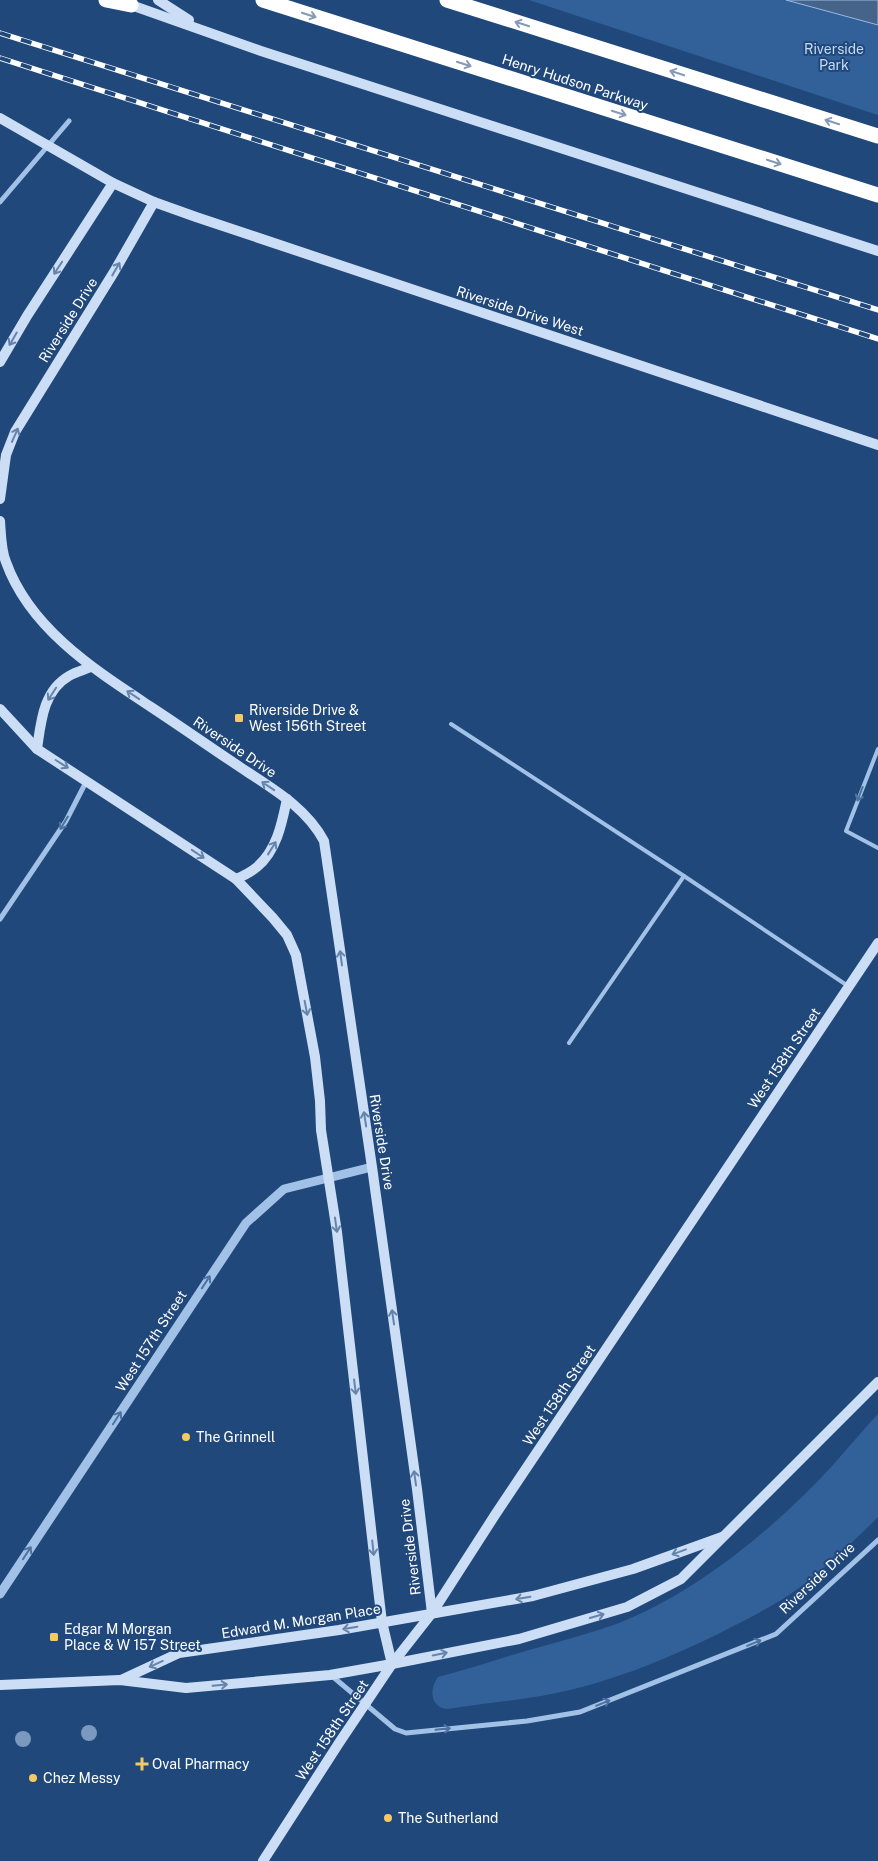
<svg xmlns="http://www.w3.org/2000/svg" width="878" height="1861" font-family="'Public Sans',sans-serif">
<rect width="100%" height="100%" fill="#20487b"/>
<g fill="#32619a">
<polygon points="529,0 786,0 878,25 878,115"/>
<path d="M878 1414V1517C853 1542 827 1567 799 1588 774 1606 747 1619 720 1633 663 1661 604 1685 541 1696 510 1701 478 1704 447 1709 430 1707 429 1689 438 1677 475 1667 510 1655 547 1645 571 1638 595 1632 619 1623 698 1592 776 1527 833 1465 848 1448 863 1430 878 1414Z"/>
</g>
<polygon fill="#46648a" stroke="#95bbe8" points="786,0 878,0 878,25"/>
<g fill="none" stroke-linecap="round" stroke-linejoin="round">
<g stroke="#a2c1e6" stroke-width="4">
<polyline points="451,724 684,876 848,986"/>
<polyline points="878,749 846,831 878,848"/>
<polyline points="569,1043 684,876"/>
</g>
<g stroke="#a2c1e6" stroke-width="5">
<polyline points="0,202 69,121"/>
<polyline points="0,919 66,821 87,780"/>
<polyline points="332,1676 395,1729 406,1733 527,1721 580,1712 776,1634 878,1540"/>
</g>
<polyline stroke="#a2c1e6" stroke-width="9" points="0,1594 246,1223 284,1189 372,1167"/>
<g stroke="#ccdef5" stroke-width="10">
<polyline points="158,0 189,20"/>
<polyline points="127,2 131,5 261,51 878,251"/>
<polyline points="0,362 27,316 113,183 154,202 196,217 878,445"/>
<polyline points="0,499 6,455 15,432 114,272 154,202"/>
<path d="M0 521C1 534 1 550 6 562 30 629 95 670 151 707 183 728 214 750 246 771 275 790 307 809 324 841L372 1167 417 1489 432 1613"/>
<polyline points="0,709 37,749 236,879 273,918 287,935 296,955 315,1057 320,1101 321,1130 337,1232 376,1572 382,1622 392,1664"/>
<path d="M37 749C41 722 43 691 69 676 76 672 84 670 91 667"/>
<path d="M236 879C243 876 251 872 257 867 277 850 282 823 287 799"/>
<polyline points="121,1680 179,1653 339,1630 533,1596 633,1569 722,1537"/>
<polyline points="0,1685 120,1680 186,1688 330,1675 392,1664 519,1639 627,1607 681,1579 878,1382"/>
<polyline points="263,1861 339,1743 392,1664 432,1613 495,1515 878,943"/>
</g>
<g stroke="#fff" stroke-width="15">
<polyline points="106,0 131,5"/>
<polyline points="263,0 878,195"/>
<polyline points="447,0 878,136"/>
</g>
<g stroke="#fff" stroke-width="5.5">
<g id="rail">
<polyline points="0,33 878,310"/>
<polyline points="0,58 878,339"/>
</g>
</g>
<use href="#rail" stroke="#20487b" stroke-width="4" stroke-dasharray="11" stroke-linecap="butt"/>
<polyline stroke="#ccdef5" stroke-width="10" points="0,118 113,183"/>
</g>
<g fill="#7b99be">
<circle cx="89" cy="1733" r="8"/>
<circle cx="23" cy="1739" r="8"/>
</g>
<defs><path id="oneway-shaft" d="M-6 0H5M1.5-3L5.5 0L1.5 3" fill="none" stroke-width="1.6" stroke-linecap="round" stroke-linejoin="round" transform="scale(1.25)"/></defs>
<g stroke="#849ab6">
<use href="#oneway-shaft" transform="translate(309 15) rotate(18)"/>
<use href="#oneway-shaft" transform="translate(522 24) rotate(-162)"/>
<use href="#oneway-shaft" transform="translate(464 64) rotate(18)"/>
<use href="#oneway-shaft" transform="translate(677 73) rotate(-162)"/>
<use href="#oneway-shaft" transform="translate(619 113) rotate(18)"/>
<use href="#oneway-shaft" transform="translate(832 122) rotate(-162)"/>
<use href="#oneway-shaft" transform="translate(774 162) rotate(18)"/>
</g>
<g stroke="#6584ac">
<use href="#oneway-shaft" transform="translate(58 268) rotate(123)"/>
<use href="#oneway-shaft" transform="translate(116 269) rotate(-60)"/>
<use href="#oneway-shaft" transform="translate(13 339) rotate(120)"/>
<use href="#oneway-shaft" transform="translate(15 435) rotate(-66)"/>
<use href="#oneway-shaft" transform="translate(52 694) rotate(123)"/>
<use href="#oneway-shaft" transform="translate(133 695) rotate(-146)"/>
<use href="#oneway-shaft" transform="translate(62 764) rotate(32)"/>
<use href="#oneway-shaft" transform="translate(268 786) rotate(-146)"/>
<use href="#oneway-shaft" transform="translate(272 848) rotate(-58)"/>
<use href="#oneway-shaft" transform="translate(198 854) rotate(34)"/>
<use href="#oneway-shaft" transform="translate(341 958) rotate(-98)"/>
<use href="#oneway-shaft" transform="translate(306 1008) rotate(79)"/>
<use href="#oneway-shaft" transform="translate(365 1119) rotate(-99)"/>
<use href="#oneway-shaft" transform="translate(336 1225) rotate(82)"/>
<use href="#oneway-shaft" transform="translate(393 1317) rotate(-98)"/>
<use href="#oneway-shaft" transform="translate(355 1387) rotate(83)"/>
<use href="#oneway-shaft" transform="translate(415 1478) rotate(-98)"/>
<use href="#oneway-shaft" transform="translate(373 1548) rotate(84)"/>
<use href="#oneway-shaft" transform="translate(679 1552) rotate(160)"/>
<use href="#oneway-shaft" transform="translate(523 1598) rotate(170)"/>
<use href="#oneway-shaft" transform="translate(597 1616) rotate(-16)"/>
<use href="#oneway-shaft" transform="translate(350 1628) rotate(170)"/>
<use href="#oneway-shaft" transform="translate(440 1654) rotate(-11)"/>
<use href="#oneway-shaft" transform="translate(156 1664) rotate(156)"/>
<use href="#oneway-shaft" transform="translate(220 1685) rotate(-5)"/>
</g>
<g stroke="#4e72a0">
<use href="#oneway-shaft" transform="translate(860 794) rotate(111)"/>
<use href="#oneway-shaft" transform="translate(64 823) rotate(121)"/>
<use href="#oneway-shaft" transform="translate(206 1282) rotate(-57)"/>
<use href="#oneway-shaft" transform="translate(117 1418) rotate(-57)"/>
<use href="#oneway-shaft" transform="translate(27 1553) rotate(-57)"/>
<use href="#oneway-shaft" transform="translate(754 1643) rotate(-22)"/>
<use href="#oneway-shaft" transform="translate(603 1703) rotate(-22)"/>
<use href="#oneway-shaft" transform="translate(443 1729) rotate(-6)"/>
</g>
<g fill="#f4ca62" stroke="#20487b" stroke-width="2">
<rect x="234" y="713" width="10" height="10" rx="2.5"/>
<circle cx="186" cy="1437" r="5"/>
<rect x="49" y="1632" width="10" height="10" rx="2.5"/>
<path d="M139.5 1756.5h5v5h5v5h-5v5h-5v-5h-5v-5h5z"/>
<circle cx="33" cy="1778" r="5"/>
<circle cx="388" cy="1818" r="5"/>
</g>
<g text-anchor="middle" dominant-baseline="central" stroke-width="4" stroke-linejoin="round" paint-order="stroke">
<g font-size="14" fill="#c5dbf5" stroke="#20487b">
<text x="834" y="49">Riverside<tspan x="834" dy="16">Park</tspan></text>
</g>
<g font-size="14" fill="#fff" stroke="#20487b">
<text transform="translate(575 82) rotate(18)">Henry Hudson Parkway</text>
<text transform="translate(520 311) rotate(18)">Riverside Drive West</text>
<text transform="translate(68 320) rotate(-58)">Riverside Drive</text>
<text transform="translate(235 747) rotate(34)">Riverside Drive</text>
<text transform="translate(784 1058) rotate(-56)">West 158th Street</text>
<text transform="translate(382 1142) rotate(81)">Riverside Drive</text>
<text transform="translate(151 1341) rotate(-57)">West 157th Street</text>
<text transform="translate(559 1395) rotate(-56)">West 158th Street</text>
<text transform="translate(410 1547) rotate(-97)">Riverside Drive</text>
<text transform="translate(817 1578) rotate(-43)">Riverside Drive</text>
<text transform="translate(301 1621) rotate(-9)">Edward M. Morgan Place</text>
<text transform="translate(332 1730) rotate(-56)">West 158th Street</text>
</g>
<g font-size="14" fill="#fff" stroke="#20487b" text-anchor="start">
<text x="249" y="710">Riverside Drive &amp;<tspan x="249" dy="16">West 156th Street</tspan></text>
<text x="196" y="1437">The Grinnell</text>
<text x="64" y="1629">Edgar M Morgan<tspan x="64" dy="16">Place &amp; W 157 Street</tspan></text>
<text x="152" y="1764">Oval Pharmacy</text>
<text x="43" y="1778">Chez Messy</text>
<text x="398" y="1818">The Sutherland</text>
</g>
</g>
</svg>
